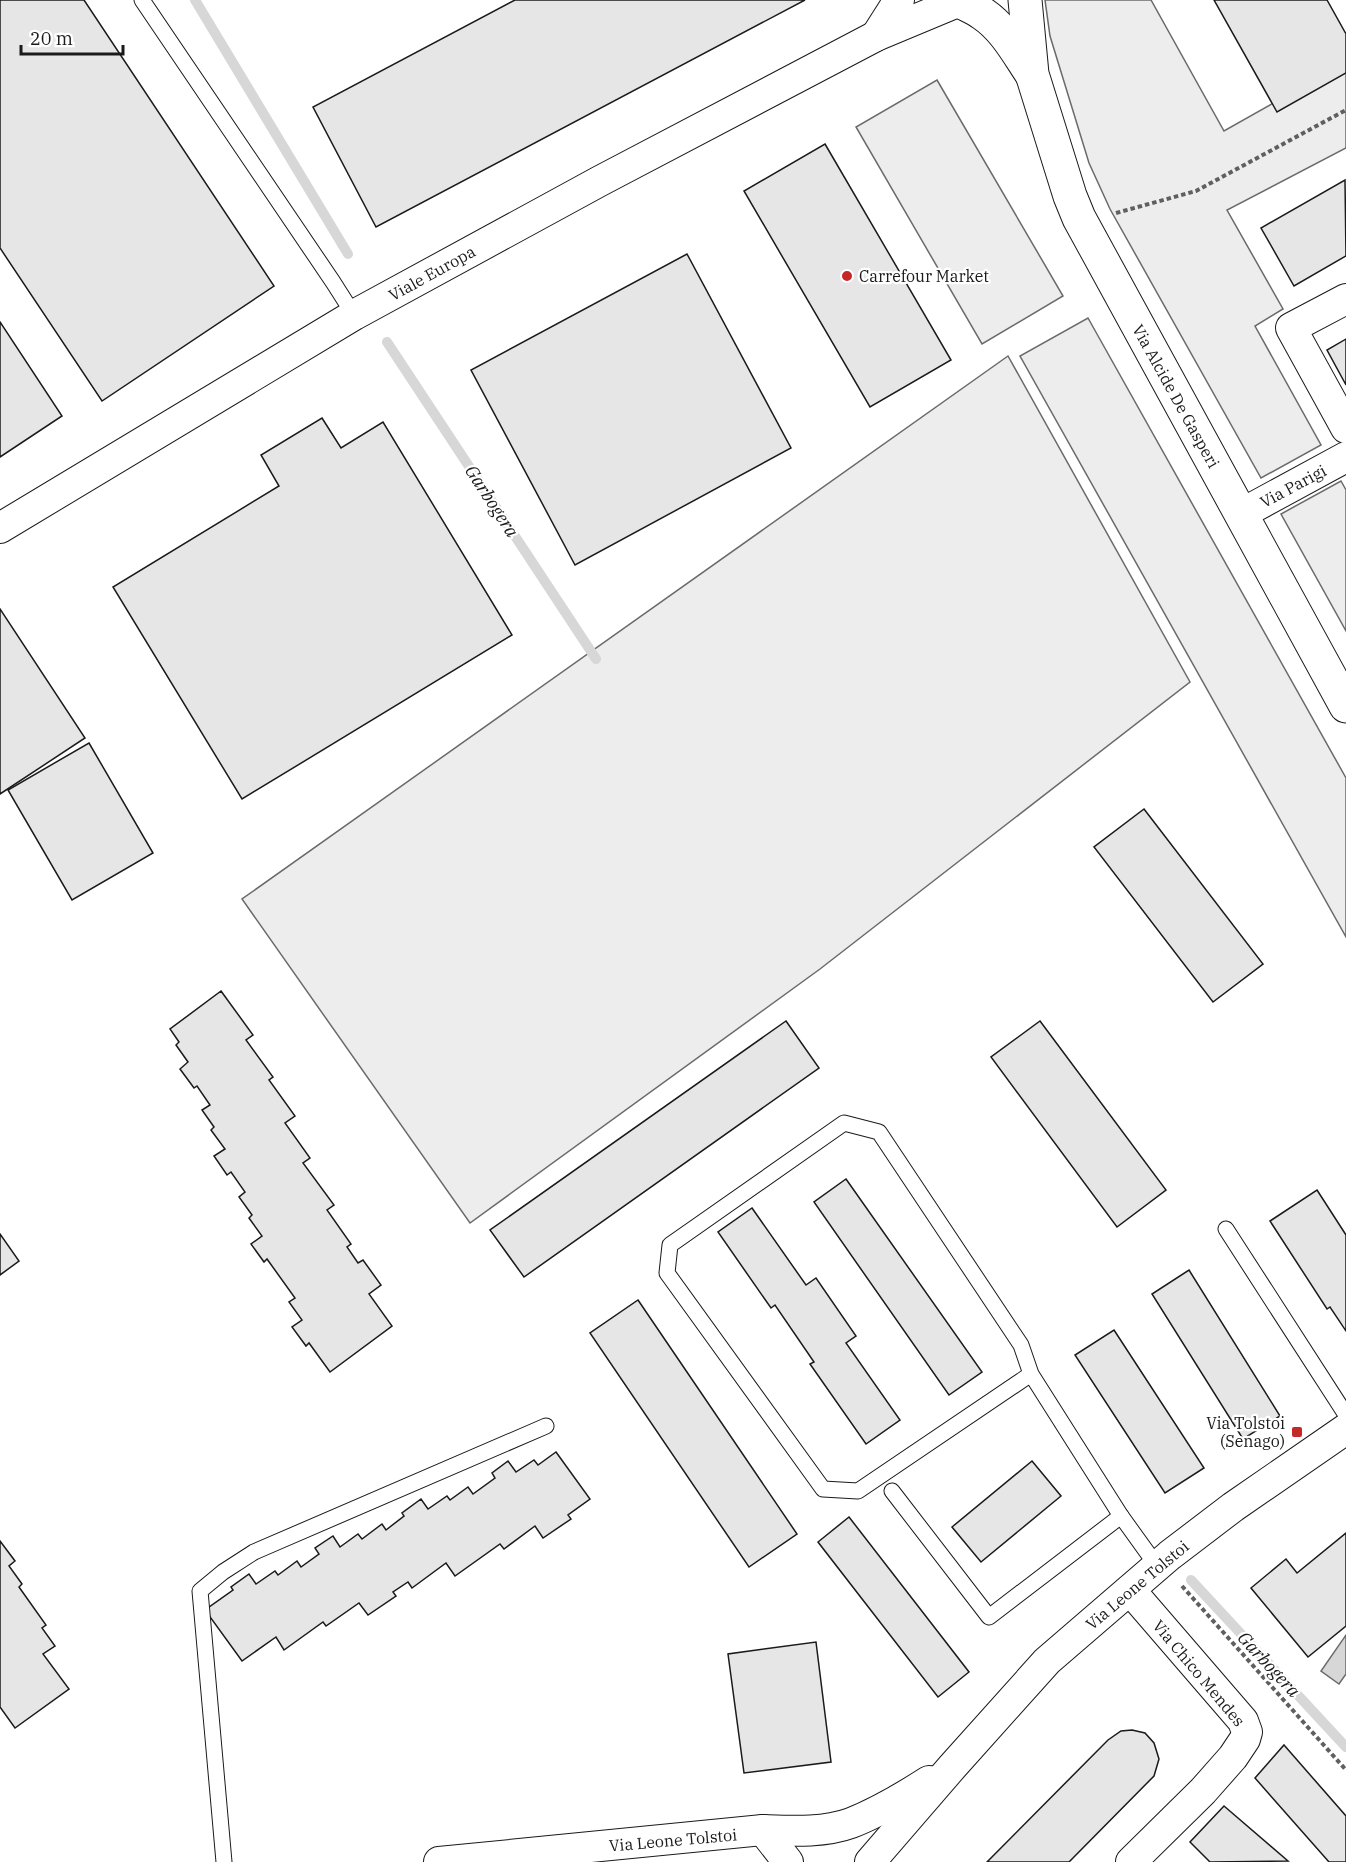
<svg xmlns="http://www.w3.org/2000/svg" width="1346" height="1862" font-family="'IBM Plex Serif',serif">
<rect width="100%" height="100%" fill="#fff"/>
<g fill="#ededed" stroke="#6a6a6a" stroke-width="1.5">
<polygon points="1045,0 1151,0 1224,131 1346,62 1346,148 1227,210 1283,309 1255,326 1321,445 1261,478 1110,209 1089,163 1050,36"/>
<polygon points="937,80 1063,296 982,344 856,127"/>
<polygon points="1088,318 1346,778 1346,937 1020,356"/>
<polygon points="1008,356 1190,682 820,969 470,1223 242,899"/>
<polygon points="1341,481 1346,490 1346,631 1281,514"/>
</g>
<polygon fill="#d7d7d7" stroke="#6a6a6a" stroke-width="1.5" points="1346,1635 1346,1674 1339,1684 1321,1671"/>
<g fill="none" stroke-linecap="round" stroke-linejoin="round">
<g stroke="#d7d7d7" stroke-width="10">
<polyline points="195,0 348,254"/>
<polyline points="387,342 596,659"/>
<polyline points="1191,1580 1346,1747"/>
</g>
</g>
<g fill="#e6e6e6" stroke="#1a1a1a" stroke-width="1.5">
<polygon points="0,0 84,0 274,286 102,401 0,248"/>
<polygon points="515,0 805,0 376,227 313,107"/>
<polygon points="1214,0 1327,0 1346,34 1346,73 1277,112"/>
<polygon points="825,144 951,360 870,407 744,191"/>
<polygon points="1345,180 1346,256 1294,286 1261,228"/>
<polygon points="687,254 791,448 575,565 471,370"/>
<polygon points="0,322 62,416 0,457"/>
<polygon points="1346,339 1346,385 1327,350"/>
<polygon points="322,418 341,448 383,422 512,635 242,799 113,587 279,486 261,455"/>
<polygon points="0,609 85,738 0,794"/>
<polygon points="89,743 153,853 72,900 8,790"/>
<polygon points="1144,809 1263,964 1213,1002 1094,847"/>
<polygon points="221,991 253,1035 246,1040 273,1077 269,1080 295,1116 285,1123 310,1158 303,1163 334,1205 327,1210 351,1244 347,1247 358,1263 363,1260 381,1285 369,1294 392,1326 330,1372 309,1343 306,1346 292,1327 302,1320 289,1302 295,1298 267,1259 264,1262 251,1244 262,1236 249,1218 252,1215 239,1197 245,1192 231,1172 227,1175 214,1156 225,1149 211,1130 214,1127 202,1110 210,1105 197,1086 194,1088 180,1069 188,1062 176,1045 179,1042 170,1029"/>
<polygon points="786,1021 819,1068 524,1277 490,1230"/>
<polygon points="1040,1021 1166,1190 1117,1227 991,1057"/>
<polygon points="846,1179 982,1372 949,1395 814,1202"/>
<polygon points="1317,1190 1346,1235 1346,1331 1330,1307 1327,1309 1270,1221"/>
<polygon points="752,1208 806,1285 816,1278 856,1336 846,1343 900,1420 866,1444 810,1364 814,1362 775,1305 771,1308 718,1232"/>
<polygon points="0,1234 19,1261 0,1275"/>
<polygon points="1189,1270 1280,1416 1243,1439 1152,1294"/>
<polygon points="638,1300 797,1534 749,1567 590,1333"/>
<polygon points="1114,1330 1204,1468 1165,1493 1075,1355"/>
<polygon points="556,1452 590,1499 568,1515 571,1519 543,1538 535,1526 504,1549 500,1544 455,1576 446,1563 412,1588 408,1582 393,1592 396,1596 368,1615 359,1603 326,1626 323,1622 284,1650 276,1637 242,1661 205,1610 233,1590 231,1587 249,1574 256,1584 275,1571 278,1575 297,1561 301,1567 319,1554 315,1548 333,1536 340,1547 358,1534 362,1539 382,1524 386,1530 404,1516 402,1513 421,1499 428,1509 447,1496 450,1500 468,1487 473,1494 495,1478 492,1473 508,1461 516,1472 534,1460 538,1465"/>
<polygon points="1032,1461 1061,1496 981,1562 952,1527"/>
<polygon points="849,1517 969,1672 938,1697 818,1542"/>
<polygon points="1346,1533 1346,1626 1308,1657 1251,1588 1286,1559 1297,1573"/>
<polygon points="0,1541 15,1561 9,1566 22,1584 19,1587 46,1625 42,1628 55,1646 43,1654 69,1689 15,1728 0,1707"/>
<polygon points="816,1642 831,1762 744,1773 728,1654"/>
<polygon points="1132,1730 1145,1733 1154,1743 1159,1759 1154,1776 1069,1862 987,1862 1108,1740 1121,1731"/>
<polygon points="1284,1745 1346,1816 1346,1862 1329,1862 1255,1778"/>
<polygon points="1224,1806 1288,1861 1210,1862 1190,1842"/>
</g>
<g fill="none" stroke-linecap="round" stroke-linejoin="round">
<g stroke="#1a1a1a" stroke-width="17">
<g id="service">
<polyline points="142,0 333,282 354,315"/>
<polyline points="1226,1229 1346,1415"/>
<polyline points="1031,1374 858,1491 823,1489 667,1273 670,1245 844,1123 879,1132 1021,1345 1031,1374 1121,1516 1157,1566"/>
<polyline points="892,1491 989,1617 1121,1516"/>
<polyline points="224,1862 200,1591 223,1572 254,1552 546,1426"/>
</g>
</g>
<g stroke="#1a1a1a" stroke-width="32">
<g id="minor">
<polyline points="876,36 899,0"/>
<polyline points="1346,299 1291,328 1346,428"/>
<polyline points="1241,514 1346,457"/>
<polyline points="0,528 354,315 600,181 876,36 960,1"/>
<polyline points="1130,1590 1243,1721 1247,1732 1245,1739 1233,1757 1203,1791 1131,1862"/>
<polyline points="763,1830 788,1862"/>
<path d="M439 1862 763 1830C791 1831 824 1833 851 1823 879 1812 904 1797 929 1781"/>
<polyline points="870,1862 952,1767 1047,1661 1170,1555 1233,1507 1346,1429"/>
</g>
</g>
<g stroke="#1a1a1a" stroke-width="35">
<g id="tertiary">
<path d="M958 0C966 5 975 8 983 14 1004 28 1017 52 1031 73"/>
<polyline points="1025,0 1032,74 1070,196 1079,218 1346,706"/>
</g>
</g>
<g stroke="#5f5f5f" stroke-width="4" stroke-dasharray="4.5 3" stroke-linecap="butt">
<polyline points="1116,213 1196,191 1346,110"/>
<polyline points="1182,1586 1346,1770"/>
</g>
<use href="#service" stroke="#fff" stroke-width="15"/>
<use href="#minor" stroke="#fff" stroke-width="30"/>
<use href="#tertiary" stroke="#fff" stroke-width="33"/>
</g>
<g fill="#c62828" stroke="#fff" stroke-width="2">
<circle cx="847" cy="276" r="6"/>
<rect x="1291" y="1426" width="12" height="12" rx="3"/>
</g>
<g text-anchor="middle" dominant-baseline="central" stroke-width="4.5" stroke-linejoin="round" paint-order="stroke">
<g font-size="16" fill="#1a1a1a" stroke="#fff">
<text transform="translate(432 273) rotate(-29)">Viale Europa</text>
<text transform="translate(1176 396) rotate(61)">Via Alcide De Gasperi</text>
<text transform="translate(1293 486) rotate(-28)">Via Parigi</text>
<text transform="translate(1137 1585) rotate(-40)">Via Leone Tolstoi</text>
<text transform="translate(1199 1673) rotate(50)">Via Chico Mendes</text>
<text transform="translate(673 1840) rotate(-5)">Via Leone Tolstoi</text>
</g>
<g font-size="16" fill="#1a1a1a" stroke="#fff" text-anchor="start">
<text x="859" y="276">Carrefour Market</text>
<text x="1285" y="1423" text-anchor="end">Via Tolstoi<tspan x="1285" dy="18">(Senago)</tspan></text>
</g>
<g font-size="18" font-style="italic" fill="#1a1a1a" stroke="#fff">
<text transform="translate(492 501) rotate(57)">Garbogera</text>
<text transform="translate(1269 1664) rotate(47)">Garbogera</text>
</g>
</g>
<path d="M21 45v9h102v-9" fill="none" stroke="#1a1a1a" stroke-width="3"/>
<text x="30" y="45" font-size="18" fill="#1a1a1a" stroke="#ffffff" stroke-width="4.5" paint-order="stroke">20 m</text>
</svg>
